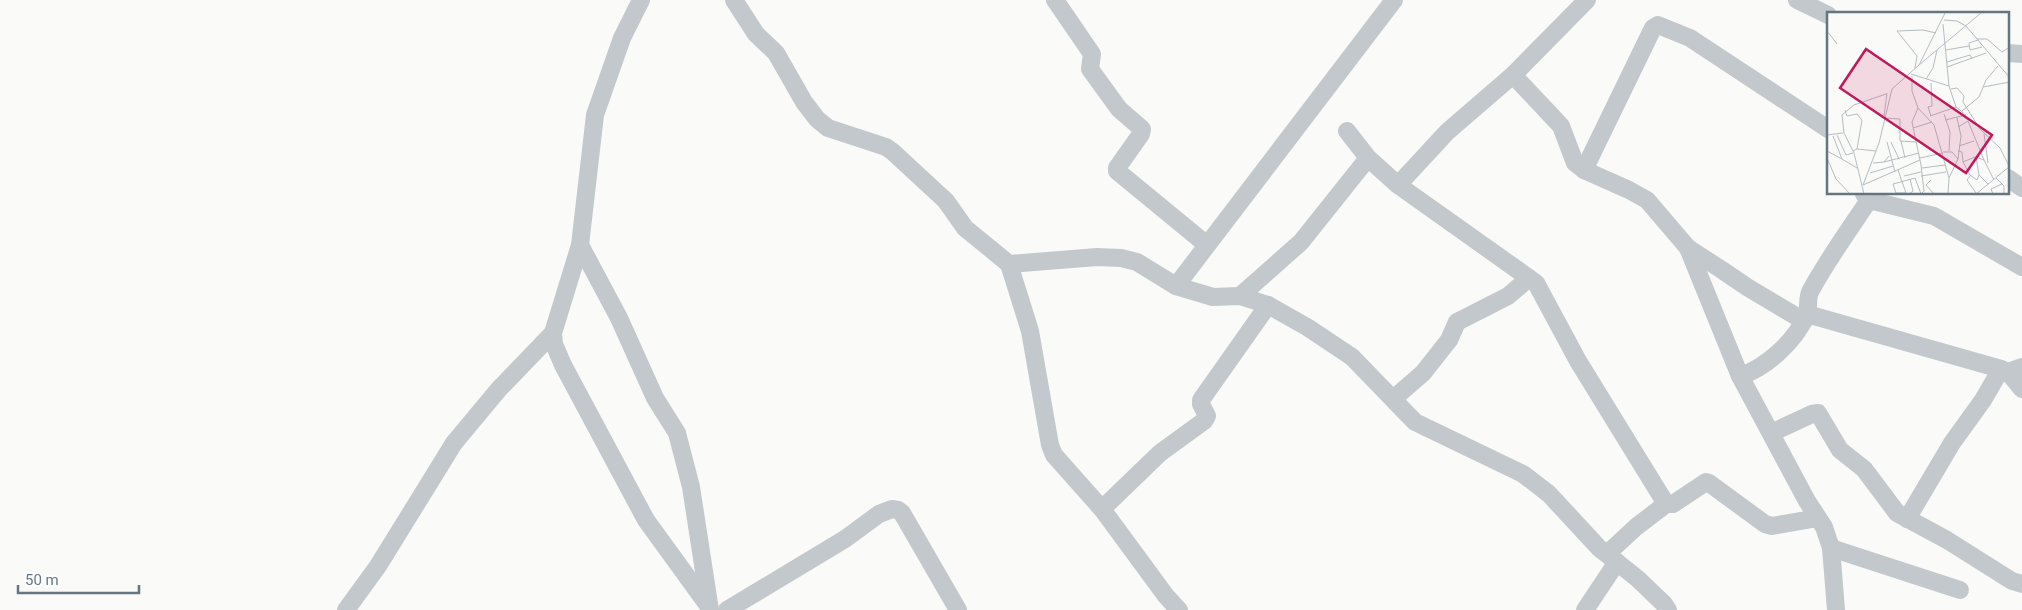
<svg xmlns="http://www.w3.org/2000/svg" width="2022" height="610" font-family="Roboto,sans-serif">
<rect width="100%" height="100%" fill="#fafaf8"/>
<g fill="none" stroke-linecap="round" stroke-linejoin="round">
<g stroke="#c3c8cc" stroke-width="18">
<polyline points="641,0 622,38 595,115 580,245 619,318 655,398 677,433 691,487 710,610"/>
<polyline points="734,0 756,34 776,53 804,102 817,119 828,128 886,147 893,152 946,201 965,228 1009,264 1097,257 1121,258 1137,262 1176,286 1213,297 1240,296 1268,305 1307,327 1352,357 1415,422 1523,474 1549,494 1599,548 1638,579 1664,604 1668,610"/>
<polyline points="1055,0 1092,54 1090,69 1119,109 1142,129 1141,134 1117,168 1117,171 1207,245"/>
<polyline points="1797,0 1828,15"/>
<polyline points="2008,53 2022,54"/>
<polyline points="1513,75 1561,126 1575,163 1584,170 1629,190 1647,200 1688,248 1740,376 1807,501 1824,527 1831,548 1836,610"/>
<polyline points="1347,131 1368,158 1398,185 1536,283 1578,361 1666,504"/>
<polyline points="1584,170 1653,28 1658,25 1690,38 1828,129"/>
<polyline points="2008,178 2022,188"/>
<polyline points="1398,185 1447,132 1513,75 1587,0"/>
<polyline points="1864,194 1869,200 1934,216 2022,267"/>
<polyline points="580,245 553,333 554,344 563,365 646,520 707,604"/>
<polyline points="1688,248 1722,270 1747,287 1804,321"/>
<polyline points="1009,264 1030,331 1050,445 1054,455 1102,509 1166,596 1179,610"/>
<polyline points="1176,286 1394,0"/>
<polyline points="1240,296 1301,242 1368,158"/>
<polyline points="1807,314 2001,369"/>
<polyline points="2008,372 2022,389"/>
<path d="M1740 376C1766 368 1795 341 1806 316 1810 308 1806 298 1811 290 1828 259 1849 230 1869 200"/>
<polyline points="1395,400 1400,393 1423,373 1449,340 1457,322 1508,296 1529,278"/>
<polyline points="1771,433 1812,414 1818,413 1840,450 1864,469 1897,513 1947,540 2012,581 2022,584"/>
<polyline points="1102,509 1160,453 1204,421 1207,416 1201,404 1201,400 1268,305"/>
<polyline points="1907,519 1952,443 1983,400 2001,369 2008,372 2022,367"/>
<polyline points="1831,548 1960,590"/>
<polyline points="1608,553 1636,527 1666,504 1673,504 1706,482 1709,483 1765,524 1772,526 1818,518"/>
<polyline points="346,610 378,566 454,443 499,389 553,333"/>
<polyline points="727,610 845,539 879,514 892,509 898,510 902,513 958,610"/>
<polyline points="1585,610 1617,562"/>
</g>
</g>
<g transform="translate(1827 12)">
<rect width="182" height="182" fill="#fafaf8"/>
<path fill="none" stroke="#b5bdc2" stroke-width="1" d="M117 8 130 9 139 14 183 66M116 12 122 74M0 19 10 32M150 27H160L175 40 183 35M151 28 142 31 143 38 155 35M119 38 142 34M120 50 143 43 145 47M92 53 154 1M120 55 159 41M88 56 90 44 70 19 96 18 109 21M84 62 122 74 129 95 139 103 118 108M85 64V79L91 96 107 113 122 166M99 67 106 56 110 38M156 75 183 70M124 77 130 76 137 84 136 90 153 117 173 136 182 154M91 96 85 110 94 153 97 179 94 182M18 98 20 104 30 102 35 108 30 137 26 139M135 99 152 85 159 68 171 54M117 102 123 120 122 139M57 104 60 81M103 104 129 95M104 104 101 95 105 94 104 71M57 106 73 107V129L89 130M131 115 141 109 157 148M86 116 105 110M157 122 161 151M0 123 16 121M10 123 19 143 26 141M6 124 15 147 30 156M74 129 78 146M60 130 68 160M64 130 72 147M132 134 147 129M30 137 49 139M0 139 15 147M131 139 135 140 136 150 143 163 150 168 152 163M116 140H125L131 147M149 145 152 163 161 172M0 146 9 167 23 182M93 146 116 141M57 150 92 141M136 150 148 145 157 148 167 168M46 151 57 150 62 144M95 156 118 153M71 158 79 181M43 161 66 154M144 163 140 168 149 181M77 164 94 160M94 164 119 160M169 166 177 174V182M104 168 99 173 107 182M36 173 52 131 65 77 92 53 118 1M36 173 93 148M79 181H69L66 172 88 166 94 182M37 182 27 141 17 121 15 103 27 93 59 82M82 182 86 179 83 167M121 182 122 166 131 147 134 124 130 106M149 182 183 154M166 182 164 177 175 172"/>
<path fill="#c2185b" fill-opacity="0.15" stroke="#c2185b" stroke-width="2.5" d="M39 37 165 123 139 161 13 76Z"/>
<rect width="182" height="182" fill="none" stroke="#657683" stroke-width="2.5"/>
</g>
<path d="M18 585v8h121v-8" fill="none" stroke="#657683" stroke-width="2.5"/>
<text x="25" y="585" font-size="15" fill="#657683" stroke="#ffffff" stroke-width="4" paint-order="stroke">50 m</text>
</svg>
